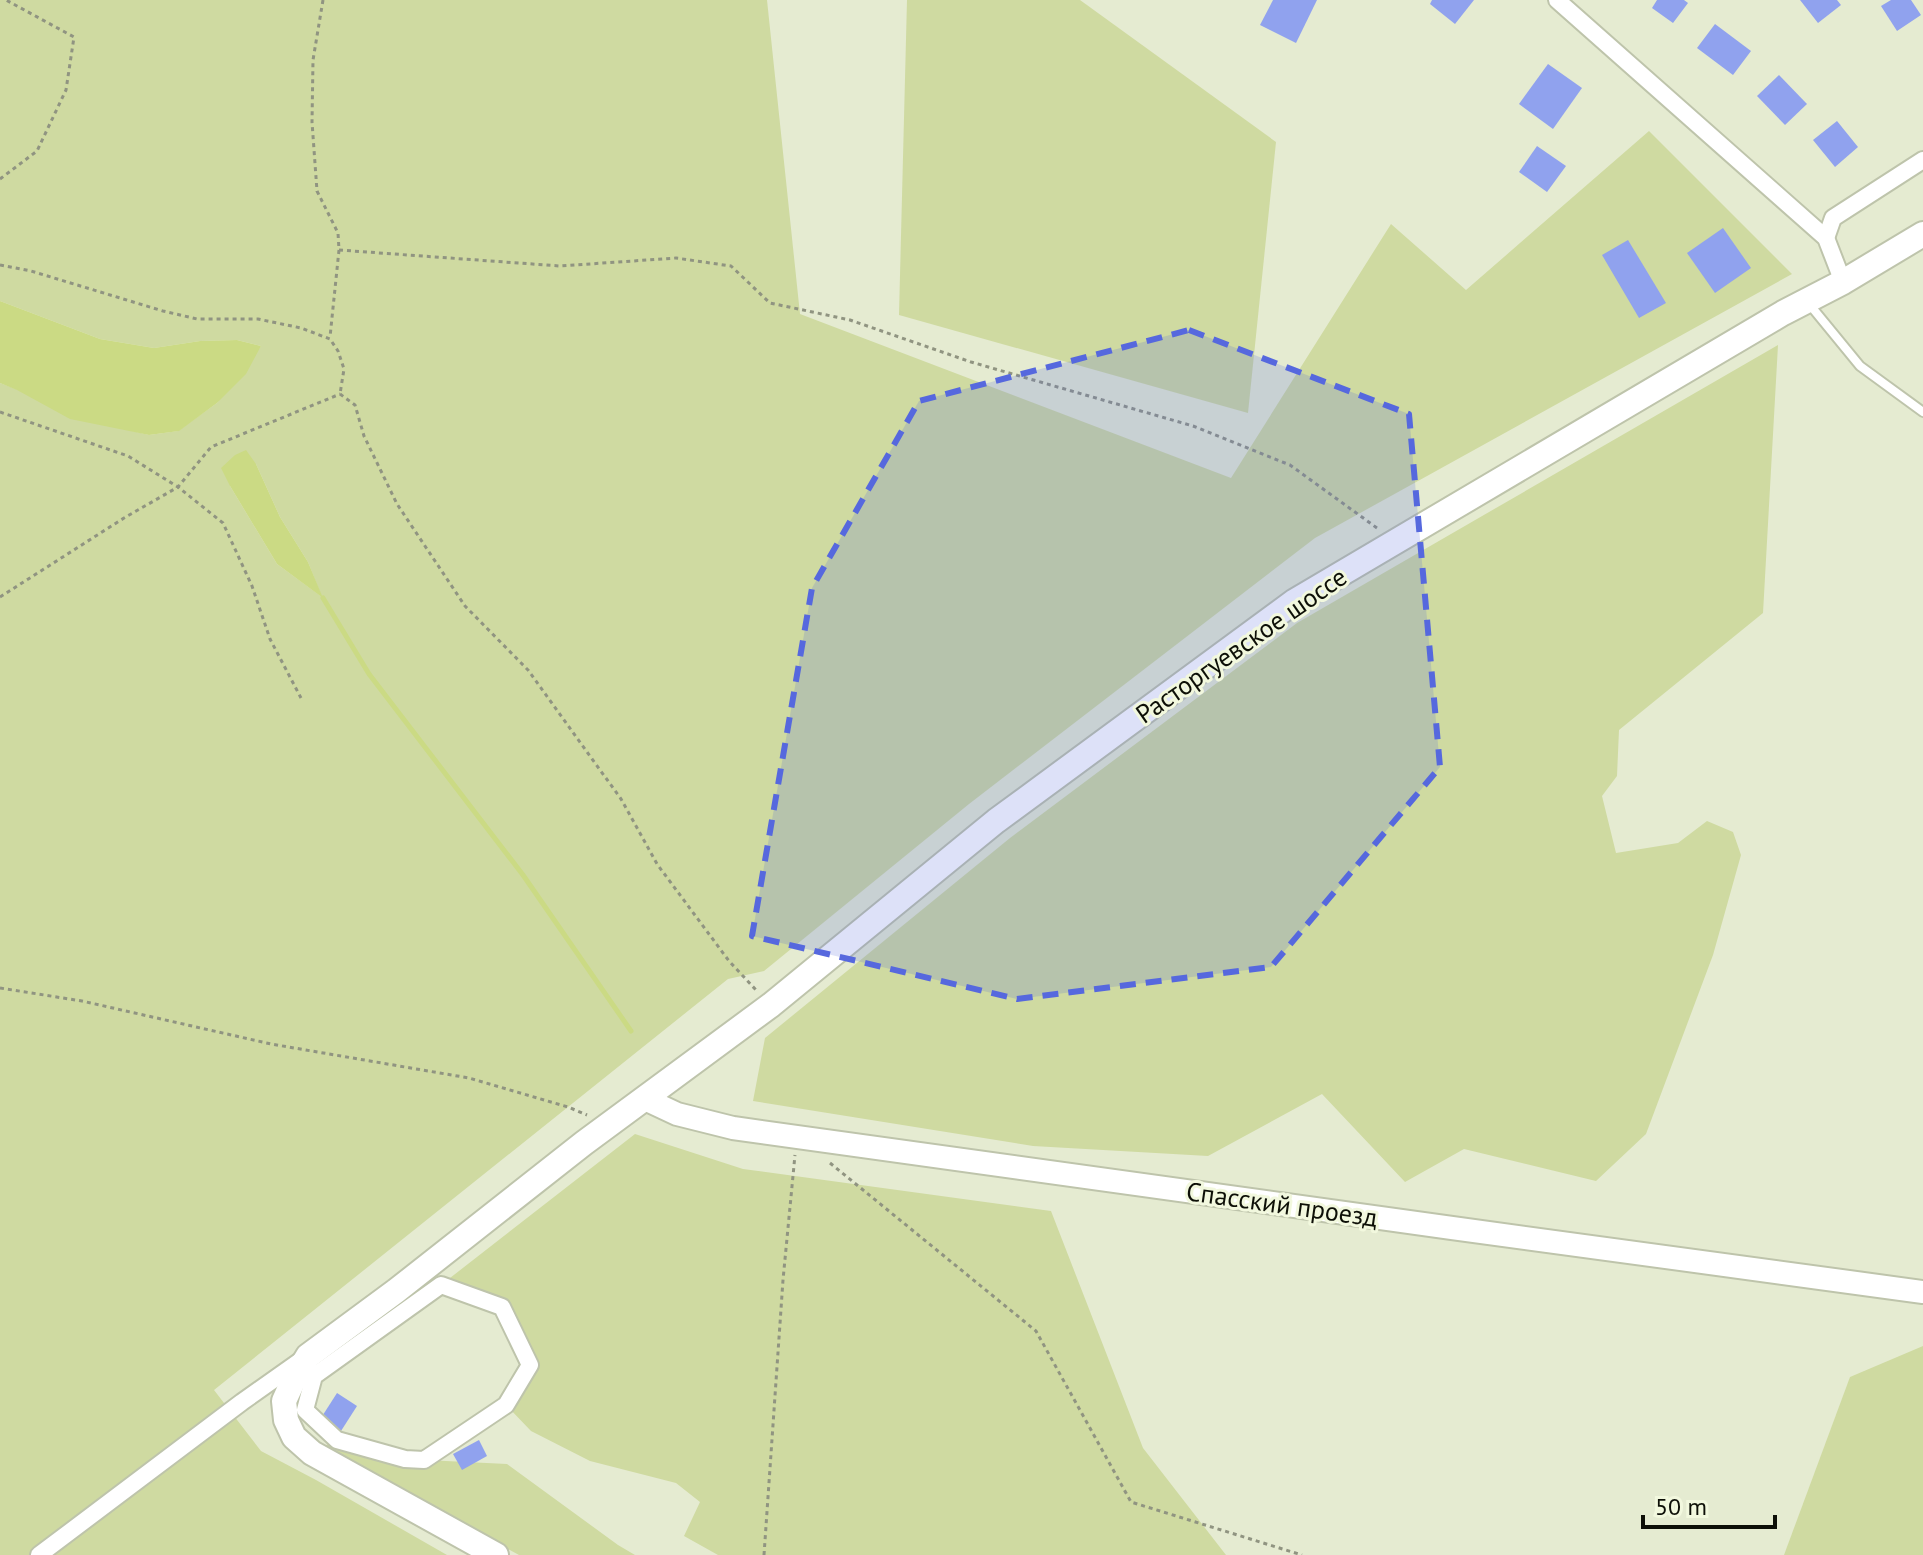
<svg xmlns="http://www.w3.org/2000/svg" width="1923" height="1555" font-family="'PT Sans',sans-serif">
<rect width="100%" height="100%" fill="#e5ebd1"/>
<g fill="#cfdaa1" fill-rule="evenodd">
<path d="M0 0H767L800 314 1231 478 1391 224 1466 290 1649 131 1792 274 1315 538 969 804 764 971 728 979 214 1390 261 1451 316 1480 447 1555H0V383L120 428 149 435 178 431 217 403 261 346 237 340 200 341 154 348 100 339 0 301ZM256 464 280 517 308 562 322 597 277 564 230 486Z"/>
<polygon points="907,0 1080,0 1276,142 1248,413 899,315"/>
<polygon points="1778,345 1763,613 1619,730 1617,776 1602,796 1616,853 1678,843 1707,821 1733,832 1741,855 1713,955 1646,1134 1596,1181 1464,1149 1405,1182 1322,1094 1208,1156 1033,1146 753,1101 765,1038 1010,838 1297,623"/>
<polygon points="635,1134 743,1169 1051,1211 1143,1448 1226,1555 718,1555 684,1536 700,1502 676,1483 590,1461 531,1431 506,1405 530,1365 502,1307 441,1285"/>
<polygon points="1923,1346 1923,1555 1784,1555 1850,1377"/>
<polygon points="337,1440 405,1459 507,1464 618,1545 635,1555 519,1555 320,1448"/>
</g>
<g fill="#cbda84">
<polygon points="0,301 100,339 154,348 200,341 237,340 261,346 246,374 217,403 179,431 149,435 70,419 17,390 0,383"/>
<polygon points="246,450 256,464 280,517 308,562 323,598 277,564 230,486 221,468 235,455"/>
</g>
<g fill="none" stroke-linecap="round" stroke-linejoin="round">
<polyline stroke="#cbda84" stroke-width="5" points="323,598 369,674 523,875 631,1031"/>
</g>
<g fill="#90a2ee">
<polygon points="1273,0 1317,0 1296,43 1260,25"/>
<polygon points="1432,0 1474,0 1455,24 1430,4"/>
<polygon points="1657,0 1684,0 1688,3 1673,23 1652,8"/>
<polygon points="1800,0 1837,0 1841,5 1818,23"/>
<polygon points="1891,0 1911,0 1921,15 1897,31 1881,6"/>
<polygon points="1715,24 1751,51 1733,75 1697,48"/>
<polygon points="1548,64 1582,88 1553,129 1519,104"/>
<polygon points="1779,75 1807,104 1785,125 1757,96"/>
<polygon points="1837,121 1858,147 1835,167 1813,140"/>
<polygon points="1537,146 1566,166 1547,192 1519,172"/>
<polygon points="1723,228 1751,268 1715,293 1687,253"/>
<polygon points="1628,240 1666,303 1639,318 1602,255"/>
<polygon points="337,1393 357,1406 341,1431 321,1418"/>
<polygon points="479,1440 487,1456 462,1470 453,1454"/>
</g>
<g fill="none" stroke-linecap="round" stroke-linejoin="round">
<g stroke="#bec4ab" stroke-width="12">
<polyline id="service" points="1810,305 1860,366 1923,412"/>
</g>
<g stroke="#bec4ab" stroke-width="20">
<g id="minor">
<polyline points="1557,0 1826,238 1843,282"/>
<polyline points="1826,238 1833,218 1923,160"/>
<polygon points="441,1285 502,1307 530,1365 506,1405 424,1460 405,1459 337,1440 305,1410 314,1376"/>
<polyline points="39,1555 242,1402 300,1361"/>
</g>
</g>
<g stroke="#bec4ab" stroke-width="26">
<polyline id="tertiary" points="645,1099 677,1114 733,1128 1452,1228 1923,1292"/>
</g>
<g stroke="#bec4ab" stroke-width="28">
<polyline id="secondary" points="496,1555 312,1453 294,1437 286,1420 284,1401 294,1379 308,1356 396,1291 584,1143 771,1005 996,821 1295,601 1783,313 1843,282 1923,234"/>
</g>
<g stroke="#909481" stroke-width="3" stroke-dasharray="4 4" stroke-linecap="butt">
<polyline points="323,0 313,60 312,122 317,191 338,233 339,250 330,337"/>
<polyline points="0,179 37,151 66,90 74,37 6,0"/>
<polyline points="339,250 560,266 676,258 731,266 770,303 850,320 971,362 1193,426 1290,465 1377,528"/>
<polyline points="0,265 31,271 163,311 197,319 258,319 301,328 330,339 338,351 344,369 340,394"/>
<polyline points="340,394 355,405 364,436 397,504 465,606 528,670 621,799 657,864 729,961 756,990"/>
<polyline points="0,412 128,456 178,487 223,523 252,586 270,639 301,698"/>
<polyline points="0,597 124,518 178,487 211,447 340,394"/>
<polyline points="0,988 82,1001 271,1044 469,1078 568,1107 587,1115"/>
<polyline points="830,1163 1036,1331 1131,1502 1302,1555"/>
<polyline points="764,1555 783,1280 795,1155"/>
</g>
<use href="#service" stroke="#fff" stroke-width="8"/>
<use href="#minor" stroke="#fff" stroke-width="16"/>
<use href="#tertiary" stroke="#fff" stroke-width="22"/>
<use href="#secondary" stroke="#fff" stroke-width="24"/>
</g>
<path fill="#5668de" fill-opacity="0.2" stroke="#5668de" stroke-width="6" stroke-dasharray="16 10" stroke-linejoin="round" d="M1189 330 1409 414 1440 767 1271 967 1017 999 752 936 812 588 919 401Z"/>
<g text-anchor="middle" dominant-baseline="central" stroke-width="6" stroke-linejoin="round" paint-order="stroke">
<g font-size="26" fill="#0d0f07" stroke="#f2f8de">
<text transform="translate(1241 645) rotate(-35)">Расторгуевское шоссе</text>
<text transform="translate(1282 1204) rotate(8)">Спасский проезд</text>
</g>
</g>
<path d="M1643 1515v12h132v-12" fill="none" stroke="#0d0f07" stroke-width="4"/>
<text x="1655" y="1515" font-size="24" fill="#0d0f07" stroke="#f2f8de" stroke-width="6" paint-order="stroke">50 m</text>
</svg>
